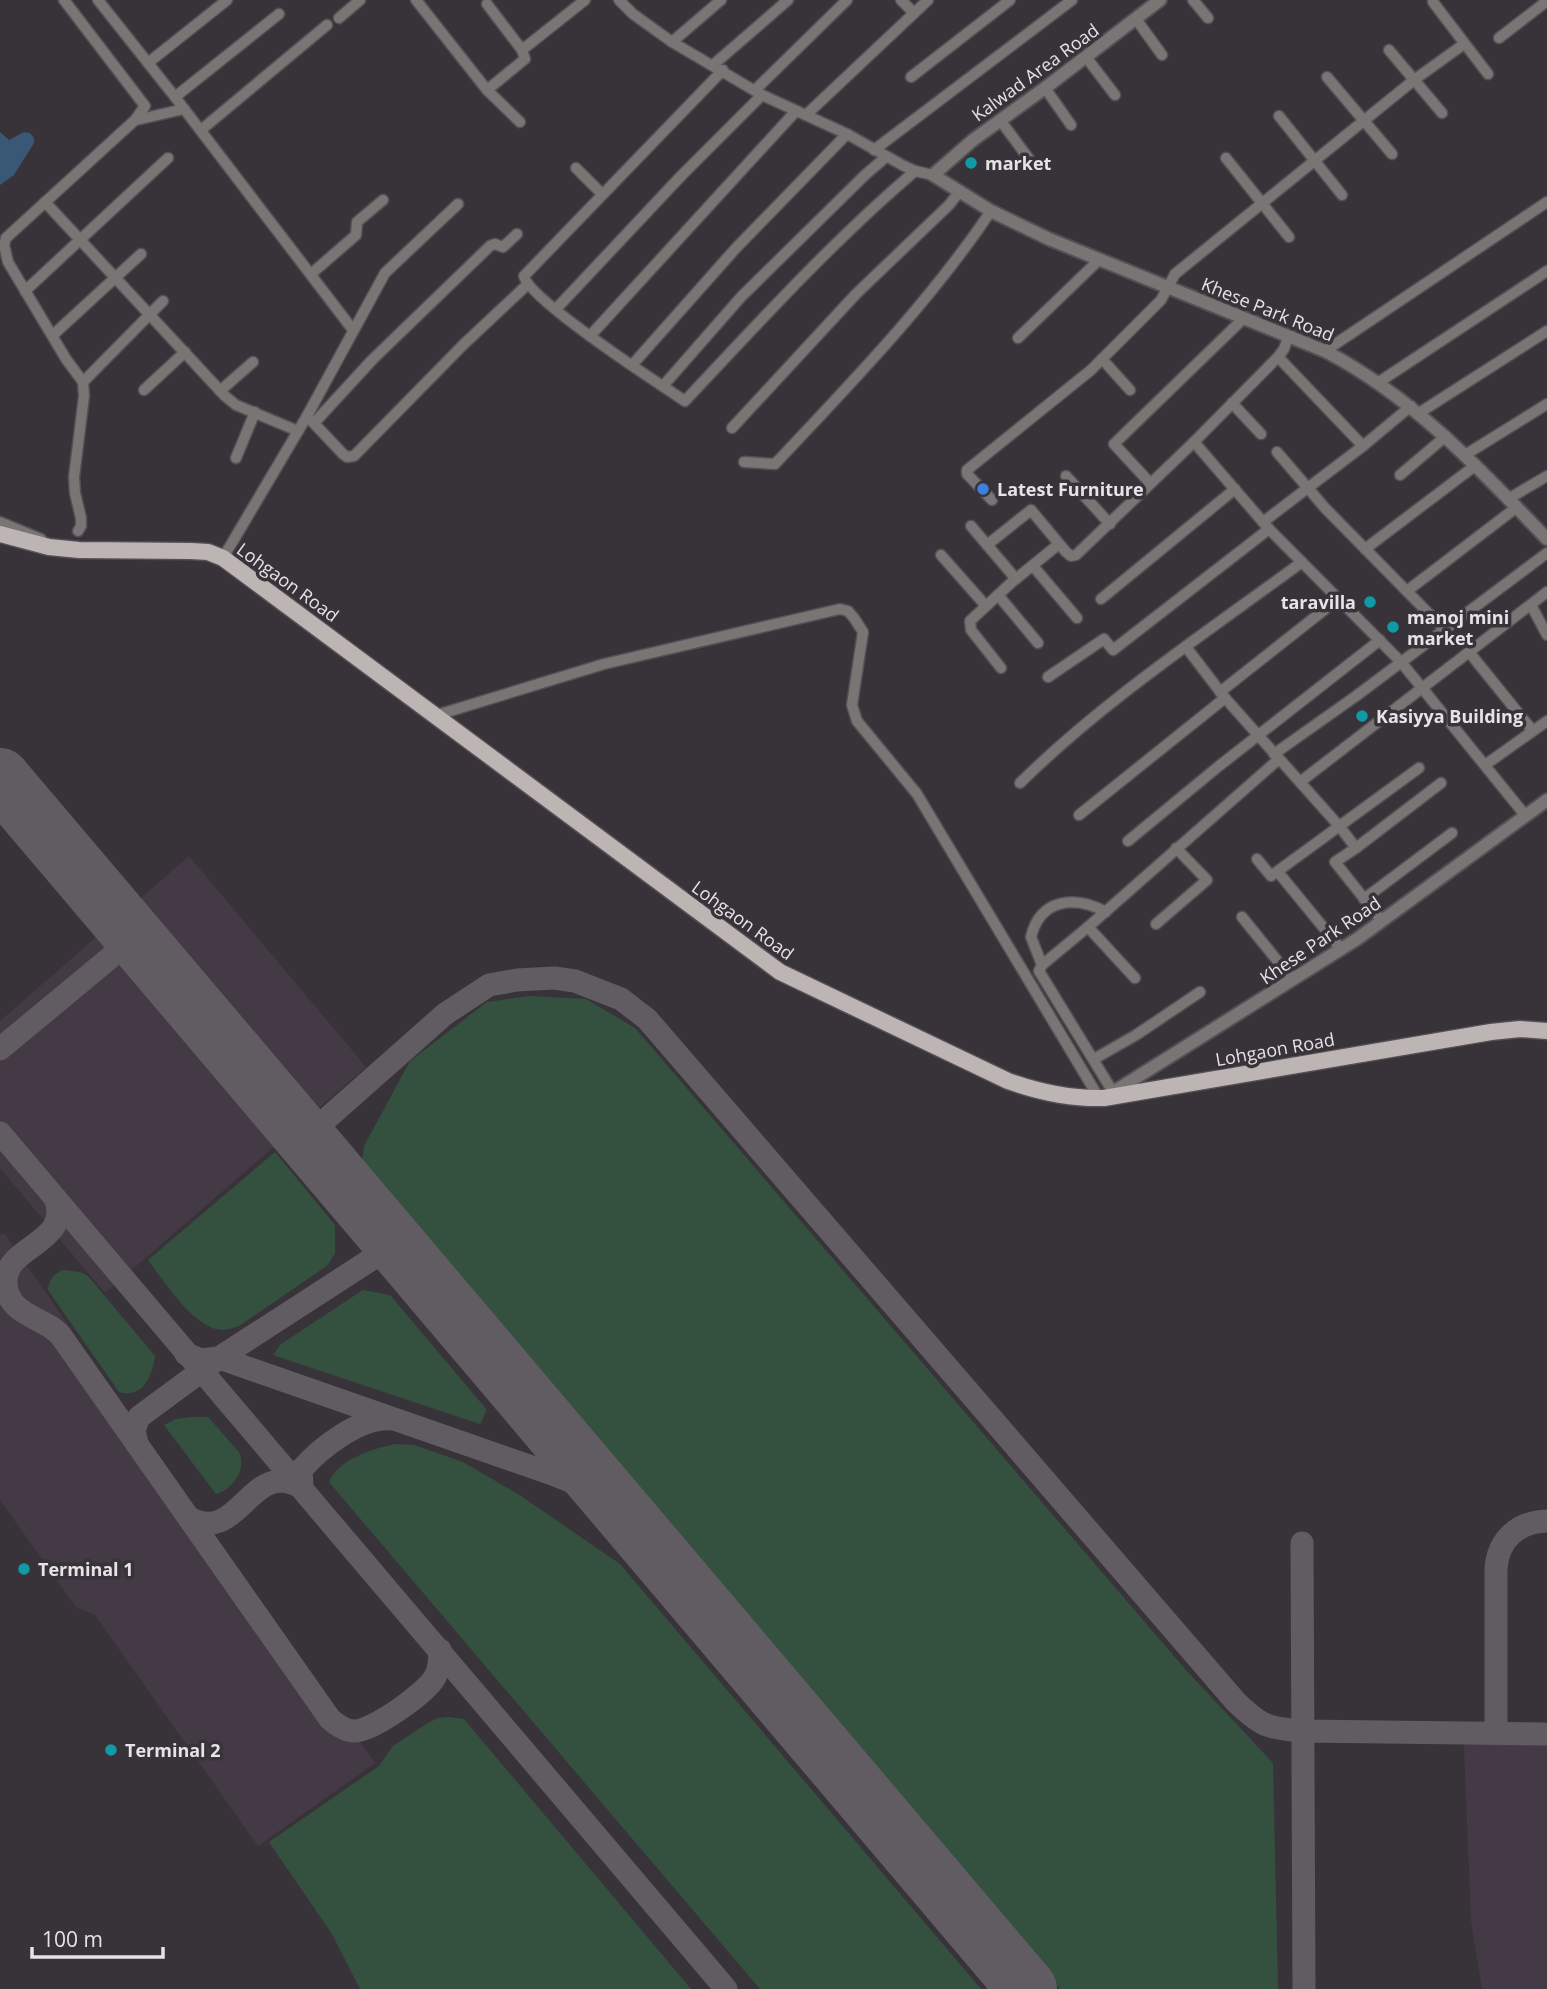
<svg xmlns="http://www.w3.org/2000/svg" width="1547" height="1989" font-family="'Open Sans',sans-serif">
<rect width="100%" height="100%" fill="#383339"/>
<g fill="#443a45">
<polygon points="189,856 366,1067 105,1293 0,1168 0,1021"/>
<polygon points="0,1234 5,1234 240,1573 375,1763 258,1846 95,1615 76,1607 0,1500"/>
<polygon points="1463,1723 1547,1723 1547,1989 1482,1989 1471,1921"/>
</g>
<g fill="#345140">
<polygon points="529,996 586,999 635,1028 1186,1670 1273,1763 1278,1989 1060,1989 361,1169 364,1146 410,1061 487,1002"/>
<path d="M275 1152 335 1225V1253L328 1265 239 1326C234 1327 228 1330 223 1330 195 1330 164 1281 148 1260Z"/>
<path d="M63 1270 80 1272 88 1276 155 1356C152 1376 143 1399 119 1392L48 1290C49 1279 54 1274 63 1270Z"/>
<polygon points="363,1290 390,1295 487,1410 480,1424 273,1355 281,1344"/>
<path d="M192 1417H208L239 1452C247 1469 233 1489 216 1494L164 1425 176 1419Z"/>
<path d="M396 1444 414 1445 463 1462 521 1496 620 1564 981 1989H760L329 1482C338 1459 374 1448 396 1444Z"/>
<polygon points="448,1717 464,1719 691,1989 360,1989 332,1934 269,1842 379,1766 393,1746 428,1723 438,1718"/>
</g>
<polygon fill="#395876" points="0,132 9,140 24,132 30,133 34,138 34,143 14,175 0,185"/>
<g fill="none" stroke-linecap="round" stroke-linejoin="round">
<g stroke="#615c62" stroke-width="23">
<polyline points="0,1049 135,937"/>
<polyline points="0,1133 726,1989"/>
<path d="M305 1138 445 1014 489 985 517 980 554 978 575 981 621 999 647 1019 1236 1702C1261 1726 1267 1728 1302 1731L1547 1734"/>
<path d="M55 1198C73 1243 6 1245 6 1281 6 1317 45 1316 61 1336L330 1719C337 1725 345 1731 354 1731 373 1731 426 1693 435 1677 440 1668 440 1659 440 1650"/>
<polyline points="186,1354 201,1360 219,1358 555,1475 610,1497"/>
<polyline points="137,1444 134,1430 139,1417 219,1358 395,1244"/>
<path d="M555 1475C563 1464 564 1453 561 1440"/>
<path d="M189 1518C232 1541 245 1483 280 1481 288 1481 295 1484 302 1487L301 1470C320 1448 361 1416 391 1419"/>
<polyline points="1302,1543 1304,1989"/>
<path d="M1496 1733V1569C1498 1539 1518 1522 1547 1521"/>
</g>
<polyline stroke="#615c62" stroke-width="60" points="0,778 1027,1989"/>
<g stroke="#544f55" stroke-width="13">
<g id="minor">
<polyline points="64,0 145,106 135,120 6,238 4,245 8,262 66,359 83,382 84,396 74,477 75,493 81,518 81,526 78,531"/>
<polyline points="98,0 175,97 353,330"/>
<polyline points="416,0 487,90 520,122"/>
<polyline points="619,0 633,14 672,42 762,95 847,134 904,166 915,171 933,175"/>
<polyline points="901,0 914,13"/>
<polyline points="1193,0 1208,18"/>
<polyline points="1433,2 1488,74"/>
<polyline points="487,4 522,50 585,0"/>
<polyline points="339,18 360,0"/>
<polyline points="1136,19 1162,55"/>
<polyline points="1499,38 1547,1"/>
<polyline points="672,42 721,0"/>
<polyline points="1389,50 1442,113"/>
<polyline points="1086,57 1115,95"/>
<polyline points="148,63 227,0"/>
<polyline points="713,65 788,0"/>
<path d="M723 70 524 276C528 299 659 384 685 401 759 322 832 242 915 171"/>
<polyline points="911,77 1010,0"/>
<polyline points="1327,77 1392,154"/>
<polyline points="1045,88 1071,125"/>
<polyline points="487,90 525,59 522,50"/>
<polyline points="755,90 847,0"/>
<polyline points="175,97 279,14"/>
<polyline points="806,115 928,0"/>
<polyline points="1279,116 1342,195"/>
<polyline points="136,120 184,109"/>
<polyline points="1000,120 1029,159"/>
<polyline points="201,130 327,25"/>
<polyline points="874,150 1072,0"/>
<polyline points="1226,158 1289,237"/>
<polyline points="576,168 602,194"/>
<polyline points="45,202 225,396 236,405 298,431"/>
<polyline points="311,274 356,235 357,222 383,200"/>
<polyline points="25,291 168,158"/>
<polyline points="556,309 681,176 762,95"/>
<polyline points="53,335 141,254"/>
<polyline points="590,336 796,111"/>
<polyline points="1018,338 1100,259"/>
<polyline points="1325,351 1547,202"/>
<polyline points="1278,357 1363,446"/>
<polyline points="1102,359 1130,390"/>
<polyline points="633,364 736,248 847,134"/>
<polyline points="83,382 163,301"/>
<polyline points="1379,382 1547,271"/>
<polyline points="663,386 741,297 865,175 886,157"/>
<polyline points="144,390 185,352"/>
<polyline points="220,391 253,362"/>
<polyline points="1232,403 1261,434"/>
<polyline points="1419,413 1547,331"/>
<polyline points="307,416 385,273 458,204"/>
<polyline points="315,422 372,360 490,246 495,244 503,247 517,234"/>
<polyline points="732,428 856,294 949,205 960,191"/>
<polyline points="1116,442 1244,318"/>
<polyline points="1194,442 1269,529 1401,662 1525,815"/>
<polyline points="1114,444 1150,483"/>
<polyline points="1277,452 1325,508 1444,629"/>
<polyline points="1465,455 1547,404"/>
<polyline points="236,458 255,412"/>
<path d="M744 462 775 464C851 383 929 303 991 211"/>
<polyline points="1400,475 1446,436"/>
<polyline points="1066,476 1110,524"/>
<polyline points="1508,499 1547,476"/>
<polyline points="992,500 967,474 967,470 1091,370 1161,300 1175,274 1414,80 1464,44"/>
<polyline points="0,522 41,539"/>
<polyline points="1263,522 1363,446 1411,406"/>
<polyline points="971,526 1016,579"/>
<polyline points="987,545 1031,510 1066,552 1071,556 1076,555 1194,442 1278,357 1284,349 1288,337"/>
<polyline points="1365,549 1476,465"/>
<polyline points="941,555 986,606"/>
<polyline points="223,558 307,416 343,454 347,457 354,456 464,344 528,284"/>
<polyline points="1033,566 1077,618"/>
<polyline points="1407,591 1517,507"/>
<polyline points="998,595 1038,643"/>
<polyline points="1101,599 1235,489"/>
<polyline points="1531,605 1547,635"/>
<polyline points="1186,647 1225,698 1340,827 1356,848"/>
<polyline points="1469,652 1532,730"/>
<polyline points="1001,668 971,630 970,621 1012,582 1059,544"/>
<polyline points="1048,677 1104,639 1113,650 1269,529"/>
<polyline points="1220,692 1338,599"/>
<polyline points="437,715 604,664 840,609 848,611 854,618 863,632 852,705 857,721 917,794 1099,1098"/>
<polyline points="1274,754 1356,696 1547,553"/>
<polyline points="1485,765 1547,721"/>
<polyline points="1300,782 1547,592"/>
<path d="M1020 783C1103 701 1207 632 1302 562"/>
<polyline points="1079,815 1225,698"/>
<polyline points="1128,841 1219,766 1380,640"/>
<polyline points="1257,859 1271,876 1419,768"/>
<polyline points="1278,872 1341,949"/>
<polyline points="1364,899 1452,833"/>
<path d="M1106 912C1074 895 1040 899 1031 937L1042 965 1039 971 1113 1092"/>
<polyline points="1242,917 1293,980"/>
<polyline points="1382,921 1335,862 1356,848 1441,783"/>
<polyline points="1156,924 1207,880 1176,848"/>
<polyline points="1088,927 1135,978"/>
<polyline points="1042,965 1088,927 1279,759"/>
<polyline points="1094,1059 1136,1035 1200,992"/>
</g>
</g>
<g stroke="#544f55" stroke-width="16">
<g id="tertiary">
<path d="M1160 0 1045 88 973 140 933 175 991 211 1049 239 1325 351C1413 397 1479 468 1547 539"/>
<polyline points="1107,1096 1357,939 1547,800"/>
</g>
</g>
<g stroke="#544f55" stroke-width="19">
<path id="primary" d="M0 534 49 547 79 550 191 551 208 552 223 558 780 972 1008 1081C1039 1092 1072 1099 1104 1098L1491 1032 1520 1029 1547 1031"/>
</g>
<use href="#minor" stroke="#797575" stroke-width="10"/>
<use href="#tertiary" stroke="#797575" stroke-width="12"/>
<use href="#primary" stroke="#bdb4b4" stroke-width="16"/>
</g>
<g fill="#0f9aa8" stroke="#383339" stroke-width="2.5">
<circle cx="971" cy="163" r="7"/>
<circle cx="1370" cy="602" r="7"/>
<circle cx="1393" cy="627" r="7"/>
<circle cx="1362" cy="716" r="7"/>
<circle cx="24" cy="1569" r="7"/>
<circle cx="111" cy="1750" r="7"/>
</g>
<circle fill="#3f7fe0" stroke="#383339" stroke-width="2.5" cx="983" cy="489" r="7"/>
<g text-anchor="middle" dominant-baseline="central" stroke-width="7" stroke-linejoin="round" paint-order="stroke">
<g font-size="18" fill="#e6e2e6" stroke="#383339">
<text transform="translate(1035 72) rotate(-36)">Kalwad Area Road</text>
<text transform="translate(1268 309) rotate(22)">Khese Park Road</text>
<text transform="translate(288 582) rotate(36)">Lohgaon Road</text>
<text transform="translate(743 920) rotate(36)">Lohgaon Road</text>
<text transform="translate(1320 940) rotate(-34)">Khese Park Road</text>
<text transform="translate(1275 1049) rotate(-10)">Lohgaon Road</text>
</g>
<g font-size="18" font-weight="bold" fill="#e6e2e6" stroke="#383339" text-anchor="start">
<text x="985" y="163">market</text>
<text x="997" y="489">Latest Furniture</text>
<text x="1356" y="602" text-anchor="end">taravilla</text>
<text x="1407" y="617">manoj mini<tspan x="1407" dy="21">market</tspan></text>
<text x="1376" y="716">Kasiyya Building</text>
<text x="38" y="1569">Terminal 1</text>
<text x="125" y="1750">Terminal 2</text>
</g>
</g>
<path d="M32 1947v10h131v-10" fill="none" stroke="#e6e2e6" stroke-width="3.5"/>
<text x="42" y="1947" font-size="21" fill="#e6e2e6" stroke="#383339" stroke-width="5" paint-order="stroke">100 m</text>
</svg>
